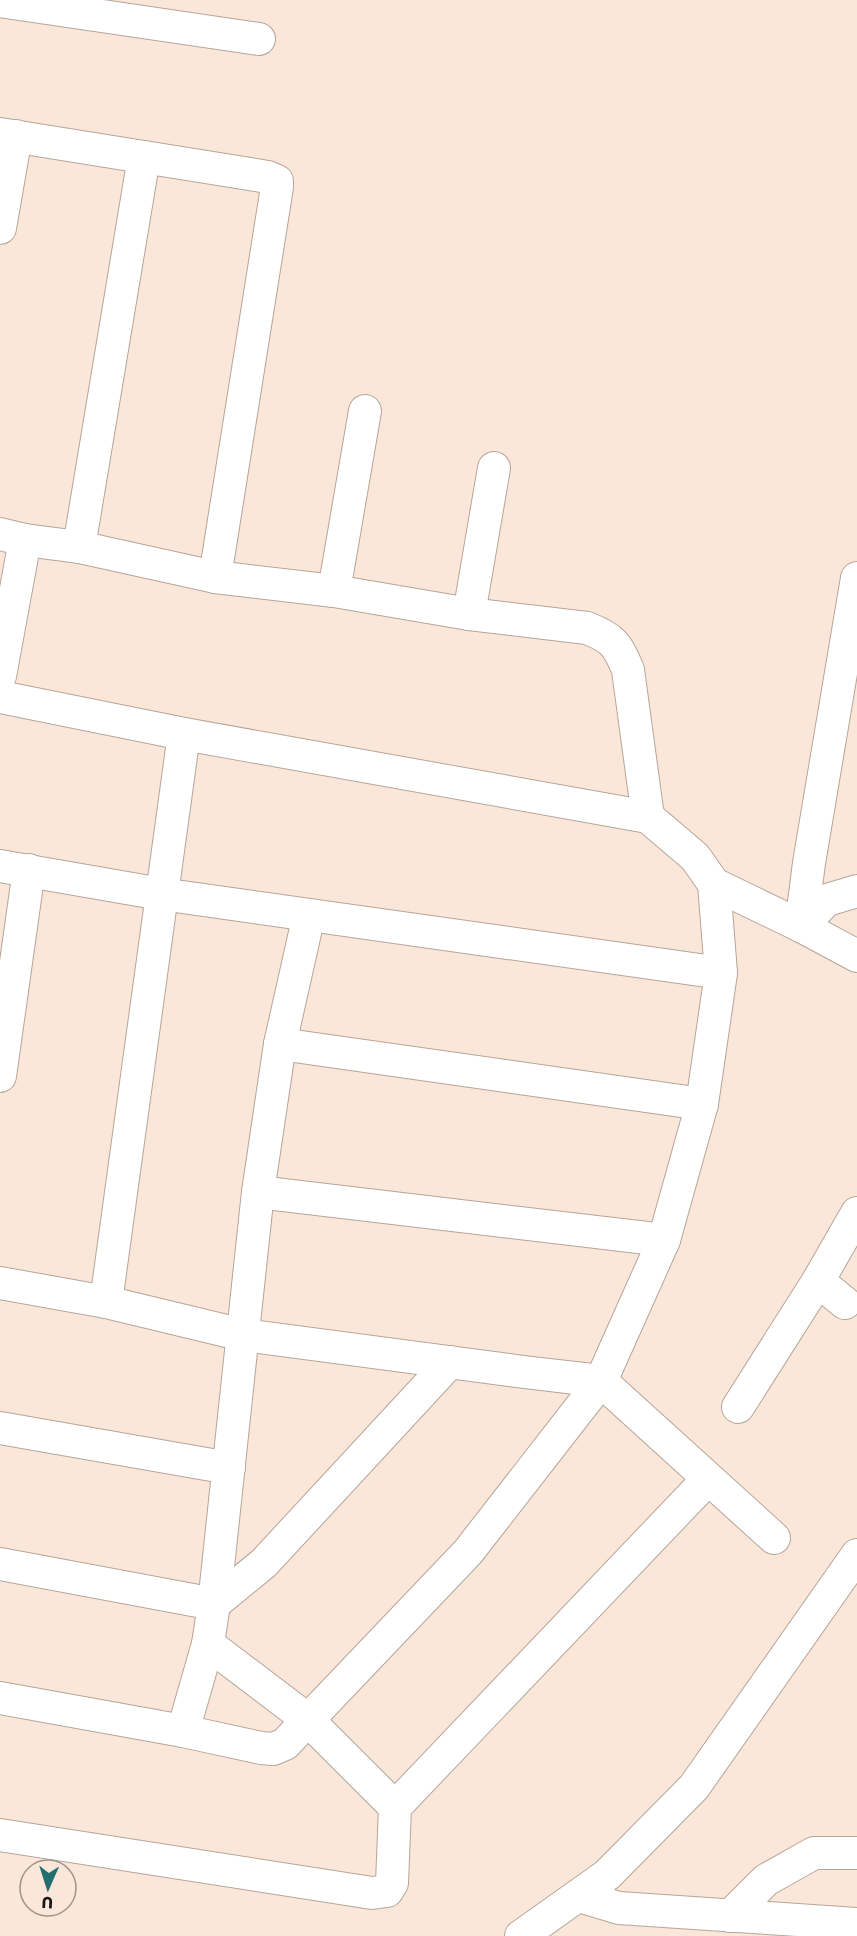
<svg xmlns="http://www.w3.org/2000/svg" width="857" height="1936" font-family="Poppins,sans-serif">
<rect width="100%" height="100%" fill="#fae7da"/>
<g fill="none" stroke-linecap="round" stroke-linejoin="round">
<g stroke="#b6a599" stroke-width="34">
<g id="minor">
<polyline points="0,1 259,39"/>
<polyline points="0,134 268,177 277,181 277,187 215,577"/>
<polyline points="0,228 16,136"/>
<path d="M0 534 25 540 79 547 215 577 334 591 469 614 587 628C613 638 618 645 628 670L648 817"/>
<polyline points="79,547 144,157"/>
<polyline points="334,591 365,411"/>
<polyline points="469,614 494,468"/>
<polyline points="0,676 25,540"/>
<polyline points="0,697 184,734 648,817 695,857 714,884 801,926 857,956"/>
<polyline points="0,866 161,894 721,973"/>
<polyline points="801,926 809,863 857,578"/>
<polyline points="801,926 827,900 857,891"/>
<polyline points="280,1044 702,1104"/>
<polyline points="0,1076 29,870"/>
<polyline points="258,1192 664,1240"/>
<polyline points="818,1281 845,1303"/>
<polyline points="0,1283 106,1302 243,1335 524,1372 601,1381 664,1240 702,1104 721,973 714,884"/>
<polyline points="106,1302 184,734"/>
<polyline points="738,1407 818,1281 857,1213"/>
<polyline points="0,1428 229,1468"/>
<polyline points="0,1564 214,1604"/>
<polyline points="214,1604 264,1563 450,1362"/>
<polyline points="0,1698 183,1731 208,1644 214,1604 258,1192 280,1044 309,915"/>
<polyline points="183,1731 261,1748 273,1749 285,1744 468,1552 601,1381 774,1538"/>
<polyline points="395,1807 708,1479"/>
<polyline points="0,1835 372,1893 387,1891 392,1883 395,1807 308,1720 208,1644"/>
<polyline points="579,1896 619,1908 857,1924"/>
<polyline points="730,1916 766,1880 814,1853 857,1853"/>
<polyline points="521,1936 607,1875 694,1787 857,1555"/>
</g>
</g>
<use href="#minor" stroke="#fff" stroke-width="32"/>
</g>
<g transform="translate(48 1888) rotate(183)"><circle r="28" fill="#fae7da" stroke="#a19389" stroke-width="1.5"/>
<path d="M0-4.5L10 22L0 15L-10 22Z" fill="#226e71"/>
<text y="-9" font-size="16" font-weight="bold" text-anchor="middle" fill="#1b1410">U</text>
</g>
</svg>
